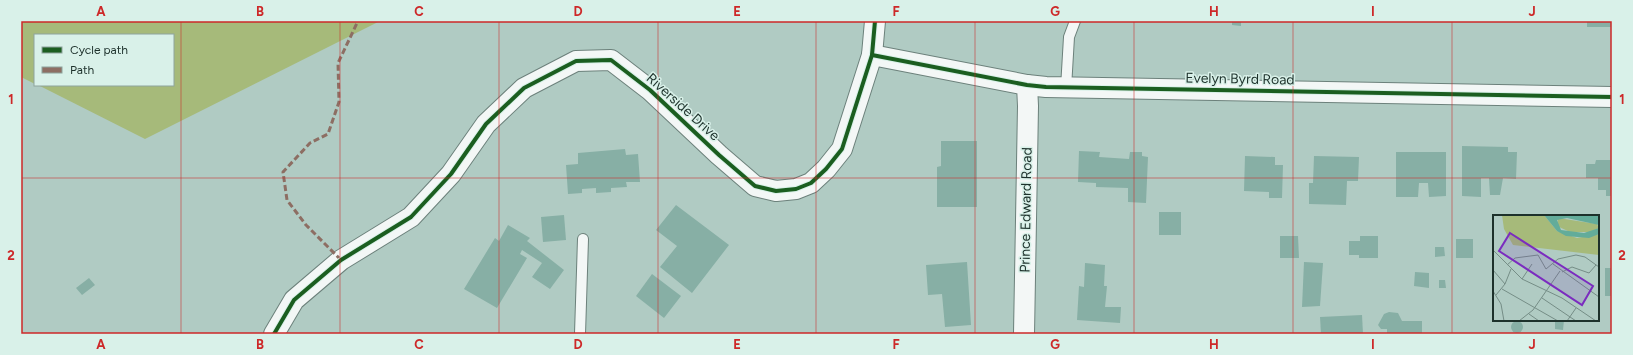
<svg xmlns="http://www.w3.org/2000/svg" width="1633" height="355" font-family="Figtree,sans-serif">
<rect width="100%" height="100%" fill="#b0cbc3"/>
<polygon fill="#a6ba7a" points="21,21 380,21 145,139 38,85 173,85 173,35 35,35 35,84 21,77"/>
<g fill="#87afa5">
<polygon points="1232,21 1241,21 1241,26 1232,25"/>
<rect x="1587" y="21" width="25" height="6"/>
<polygon points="941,141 977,141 977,207 937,207 937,167 941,166"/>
<polygon points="1462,146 1508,147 1508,152 1517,152 1516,179 1503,178 1500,195 1490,195 1489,178 1481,178 1481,197 1462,196"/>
<polygon points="625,149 626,155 638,154 640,182 626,182 627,187 611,188 611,192 596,193 596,188 582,189 582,193 568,194 566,165 578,164 578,153"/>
<polygon points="1079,151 1100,152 1099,157 1129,159 1130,152 1142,152 1142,156 1148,157 1146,203 1128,202 1128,188 1096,187 1096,183 1078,182"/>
<polygon points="1396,152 1446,152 1446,196 1429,197 1428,183 1419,183 1418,197 1396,197"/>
<polygon points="1245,156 1275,157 1275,165 1283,165 1282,198 1269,198 1269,192 1244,191"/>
<polygon points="1314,156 1359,157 1358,181 1347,181 1346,205 1309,204 1309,183 1313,183"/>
<polygon points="1596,160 1612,160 1612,196 1606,196 1606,190 1598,190 1598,178 1586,178 1586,164 1595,164"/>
<polygon points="676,205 729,245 692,293 660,267 677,246 656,230"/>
<rect x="1159" y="212" width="22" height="23"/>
<polygon points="564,215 566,240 543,242 541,217"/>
<polygon points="508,225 530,238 527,241 564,270 550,289 532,277 542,263 522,250 520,254 527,258 497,308 464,289 495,238 499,241"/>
<polygon points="1280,236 1298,236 1299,258 1280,258"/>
<polygon points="1360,236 1378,236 1378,258 1359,258 1359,255 1349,255 1349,241 1360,241"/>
<rect x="1456" y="239" width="17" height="19"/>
<polygon points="1435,247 1444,247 1445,256 1435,257"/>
<polygon points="967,262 971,325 945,327 942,294 928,295 926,265"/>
<polygon points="1304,262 1323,263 1320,306 1302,307"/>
<polygon points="1085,263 1105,265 1104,286 1107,286 1105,307 1121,307 1120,323 1077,320 1079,286 1084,287"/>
<rect x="1605" y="268" width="7" height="28"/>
<polygon points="1415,272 1429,273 1429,288 1414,286"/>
<polygon points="652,274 681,296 664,318 636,296"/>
<polygon points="89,278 95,285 82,295 76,288"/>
<polygon points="1439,280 1445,280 1446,288 1439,288"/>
<polygon points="1389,312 1398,313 1402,321 1422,321 1422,334 1387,334 1387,329 1381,329 1378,325 1384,314"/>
<polygon points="1362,315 1363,334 1321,334 1320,317"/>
<polygon points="1555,320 1564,320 1563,330 1555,329"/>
<circle cx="1517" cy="327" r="6"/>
</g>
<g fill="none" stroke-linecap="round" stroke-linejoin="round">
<g stroke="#6c817b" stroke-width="12">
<g id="service">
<polyline points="1066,88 1069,37 1075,21"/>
<polyline points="580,334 583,239"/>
</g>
</g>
<g stroke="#6c817b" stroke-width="22">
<g id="minor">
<polyline points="872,55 1027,85 1046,87 1612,97"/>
<polyline points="274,334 294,300 341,260 411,217 451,174 486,124 524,88 576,61 611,60 650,90 719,155 755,186 776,191 796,189 811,183 826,169 842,149 872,55 875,21"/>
<polyline points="1024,334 1028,106 1027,85"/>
</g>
</g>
<use href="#service" stroke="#f3f7f6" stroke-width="10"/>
<use href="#minor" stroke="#f3f7f6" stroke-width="20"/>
<polyline stroke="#8d6e63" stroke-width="3" stroke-dasharray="6 3" stroke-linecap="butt" points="341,260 306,225 287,200 283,172 310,143 328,134 339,102 338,63 358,21"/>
<g stroke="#d9f1e9" stroke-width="6">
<g id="cycleway">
<polyline points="872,55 1027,85 1046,87 1612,97"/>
<polyline points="274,334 294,300 341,260 411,217 451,174 486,124 524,88 576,61 611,60 650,90 719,155 755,186 776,191 796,189 811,183 826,169 842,149 872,55 875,21"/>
</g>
</g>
<use href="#cycleway" stroke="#1b5e20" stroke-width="4"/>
</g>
<path fill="none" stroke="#cd2828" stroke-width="1" stroke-opacity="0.55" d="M181 21V334M340 21V334M499 21V334M658 21V334M816 21V334M975 21V334M1134 21V334M1293 21V334M1452 21V334M21 178H1612"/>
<g text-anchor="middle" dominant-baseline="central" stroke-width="3" stroke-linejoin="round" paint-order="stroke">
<g font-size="14" fill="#1d312b" stroke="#d9f1e9">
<text transform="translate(1240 79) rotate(1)">Evelyn Byrd Road</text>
<text transform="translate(683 107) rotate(42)">Riverside Drive</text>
<text transform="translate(1026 210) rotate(-89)">Prince Edward Road</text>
</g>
</g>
<g transform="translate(1493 215)">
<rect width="106" height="106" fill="#b0cbc3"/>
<path d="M9 0H51L64 16 84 23 106 19V40L20 30 11 14ZM65 3 104 9 106 13 97 17H77L64 11Z" fill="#a6ba7a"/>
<path d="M51 0H106V10L74 3 64 5 68 15 91 18 106 13V19L96 23 73 21 64 16Z" fill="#63ac9a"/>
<path fill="none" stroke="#758d86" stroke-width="1" d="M0 35 29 64 69 83 103 106M60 49 106 82M14 50 22 43 45 40 53 54 65 44 83 40 92 42 106 52M0 55 12 69M69 57 79 52 96 58 103 50M29 64 39 49M9 74 65 106M0 76 8 89 11 106M3 80 12 69 18 54M49 83 83 106M36 99 46 106M26 106 40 95 67 56M74 106 83 93"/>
<path fill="#7b2cbf" fill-opacity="0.15" stroke="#7b2cbf" stroke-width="2" d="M17 18 100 71 89 90 6 36Z"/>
<rect width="106" height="106" fill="none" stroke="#1d312b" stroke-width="2"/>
</g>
<rect width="1633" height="355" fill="none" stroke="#d9f1e9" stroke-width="44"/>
<rect x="34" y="34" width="140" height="52" fill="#d9f1e9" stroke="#8ea49d"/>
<rect x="42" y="47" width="20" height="6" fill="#1b5e20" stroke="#8ea49d"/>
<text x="70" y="54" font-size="12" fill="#1d312b">Cycle path</text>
<rect x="42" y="67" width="20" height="6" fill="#8d6e63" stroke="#8ea49d"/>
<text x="70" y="74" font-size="12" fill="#1d312b">Path</text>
<rect x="22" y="22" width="1589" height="311" fill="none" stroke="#cd2828" stroke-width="1.5"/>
<g font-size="13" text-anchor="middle" font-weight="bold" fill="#cd2828">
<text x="101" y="16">A</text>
<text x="260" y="16">B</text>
<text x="419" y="16">C</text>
<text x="578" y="16">D</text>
<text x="737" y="16">E</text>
<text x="896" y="16">F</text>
<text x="1055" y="16">G</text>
<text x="1214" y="16">H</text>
<text x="1373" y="16">I</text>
<text x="1532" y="16">J</text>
<text x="11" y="104">1</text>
<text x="1622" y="104">1</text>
<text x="11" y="260">2</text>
<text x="1622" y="260">2</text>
<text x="101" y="349">A</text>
<text x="260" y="349">B</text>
<text x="419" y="349">C</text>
<text x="578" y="349">D</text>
<text x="737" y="349">E</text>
<text x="896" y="349">F</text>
<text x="1055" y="349">G</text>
<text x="1214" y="349">H</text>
<text x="1373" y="349">I</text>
<text x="1532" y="349">J</text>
</g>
</svg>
